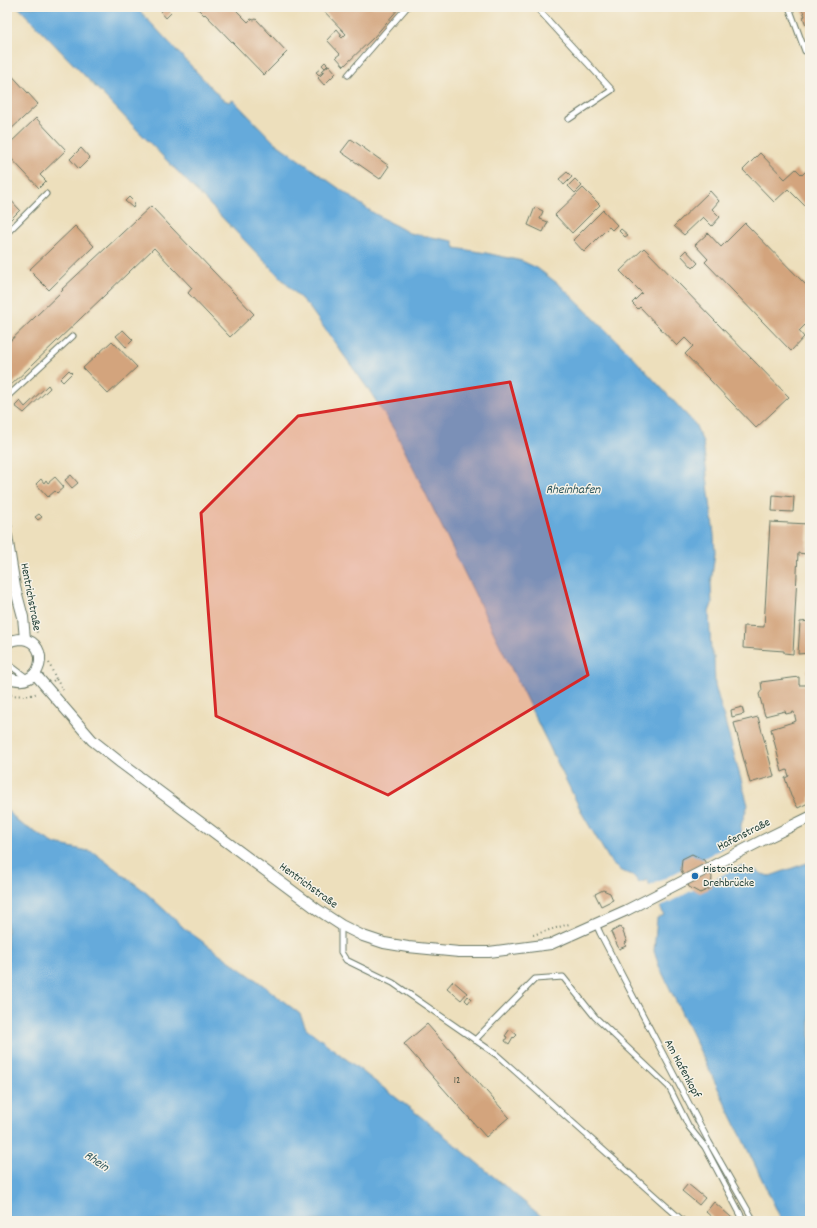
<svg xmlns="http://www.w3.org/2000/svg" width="817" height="1228" font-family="Dekko,sans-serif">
<rect width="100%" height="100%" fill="#f7f3e8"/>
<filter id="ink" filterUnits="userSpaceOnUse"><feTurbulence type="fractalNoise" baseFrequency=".025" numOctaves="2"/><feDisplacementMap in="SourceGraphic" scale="8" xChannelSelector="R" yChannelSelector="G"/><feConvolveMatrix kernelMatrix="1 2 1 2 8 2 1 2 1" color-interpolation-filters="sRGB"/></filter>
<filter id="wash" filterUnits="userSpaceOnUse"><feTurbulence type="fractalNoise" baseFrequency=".012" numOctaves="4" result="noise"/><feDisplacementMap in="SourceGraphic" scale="16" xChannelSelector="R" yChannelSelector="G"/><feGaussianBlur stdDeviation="0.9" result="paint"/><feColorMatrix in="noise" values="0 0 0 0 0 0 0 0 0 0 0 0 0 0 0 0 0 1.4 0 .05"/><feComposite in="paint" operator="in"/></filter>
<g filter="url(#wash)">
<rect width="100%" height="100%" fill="#eddfbc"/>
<g fill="#65aadb" stroke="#427488">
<polygon points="18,7 136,7 222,99 229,102 233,100 274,142 372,212 409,233 453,241 455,248 486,253 522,261 537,268 561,286 627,351 695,424 703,442 714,535 715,552 711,584 712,604 709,612 711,651 714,657 715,685 748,805 741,825 741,836 730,841 747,874 756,870 762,874 770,876 807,863 810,868 810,1221 782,1221 659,966 654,951 657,918 664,915 647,880 639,883 634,876 621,871 612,864 583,815 396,433 371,393 309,307"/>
<polygon points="7,809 18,822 55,844 93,852 142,889 185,929 259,982 300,1014 306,1028 429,1123 547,1221 7,1221"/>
</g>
<polygon fill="#eddfbc" points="733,843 744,864 658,908 648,887"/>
<g id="blocks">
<g fill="#d3a47d">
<polygon points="165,7 171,7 168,10 171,13 166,18 161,12"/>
<polygon points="196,7 233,7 248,22 251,19 254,20 256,19 287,52 264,75 205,14 204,15"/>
<polygon points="320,7 398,7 399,8 374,37 344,66 336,57 340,54 327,40 337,29 342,35 340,36 342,38 346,34"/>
<polygon points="801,7 810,7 810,23 806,25 803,17 805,16"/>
<polygon points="325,62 328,65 325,68 322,65"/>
<polygon points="329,65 336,73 324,85 318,78 324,72 323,70"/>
<polygon points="320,69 323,72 319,75 316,72"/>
<polygon points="7,70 38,104 7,133"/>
<polygon points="36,118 66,150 40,175 46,181 39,188 7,154 7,146"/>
<polygon points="351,139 389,166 380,179 341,152"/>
<polygon points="81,148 90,158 79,169 70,159"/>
<polygon points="760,153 785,179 796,169 802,175 810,167 810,211 788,189 774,202 743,170"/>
<polygon points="567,172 572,177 564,185 559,179"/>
<polygon points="575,179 582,186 575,193 568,186"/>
<polygon points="583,188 600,205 572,233 555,215"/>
<polygon points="710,191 719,201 712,209 720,217 712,226 703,217 684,235 674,226"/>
<polygon points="7,196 20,210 7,223"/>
<polygon points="129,197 135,203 133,208 125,201"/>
<polygon points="151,206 254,314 230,337 188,293 192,288 154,248 7,389 7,344 63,290 62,289"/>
<polygon points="535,207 543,211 540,219 548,222 543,232 528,225"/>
<polygon points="603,210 617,225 612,230 609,227 584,252 573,240"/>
<polygon points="745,223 810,289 810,320 799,331 804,337 791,351 705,262 708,259 695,245 708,233 721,247"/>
<polygon points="75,226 94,246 49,290 29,270"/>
<polygon points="621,229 628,235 625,237 619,231"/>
<polygon points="644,248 789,397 756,428 685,354 693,346 685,338 677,346 640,307 638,309 632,303 642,293 620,271"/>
<polygon points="686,250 698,263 693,268 681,255"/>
<polygon points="123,330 133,340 126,347 116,336"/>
<polygon points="112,341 137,367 108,394 83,368"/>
<polygon points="69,370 72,373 63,382 60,379"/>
<polygon points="48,385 50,388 24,413 15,406 20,401 25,407"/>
<polygon points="71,475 78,483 72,488 65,480"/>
<polygon points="55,477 64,487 57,493 55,491 48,497 36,484 41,479 44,483 46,480 48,483"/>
<polygon points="773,495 794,497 793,512 772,511"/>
<polygon points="39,514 42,517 38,520 35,517"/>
<polygon points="770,522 808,524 806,554 798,553 793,654 784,653 784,651 743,648 744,626 764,627"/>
<polygon points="810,621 810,653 798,654 800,622"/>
<polygon points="810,669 810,802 798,808 791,796 785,778 789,776 787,770 782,772 771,729 796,721 794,712 786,714 785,711 765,716 759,694 762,690 761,682 799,677 799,685 808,685 807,670"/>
<polygon points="742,707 744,714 732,717 731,710"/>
<polygon points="758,717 774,776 750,783 734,723"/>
<polygon points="692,854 704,860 712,877 711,888 700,893 689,887 681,870 682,859"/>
<polygon points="603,890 610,893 613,900 601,906 595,894"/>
<polygon points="620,927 622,930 624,930 623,932 627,942 624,943 626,946 619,949 611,932"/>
<polygon points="453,981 467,993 461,1000 447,988"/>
<polygon points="468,996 471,999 468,1003 465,1000"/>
<polygon points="427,1024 509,1117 486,1137 404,1044"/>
<polygon points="510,1029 517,1035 514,1038 513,1037 509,1044 505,1041 507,1037 505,1036"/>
<polygon points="688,1184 705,1198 699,1205 682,1191"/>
<polygon points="714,1202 731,1217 736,1221 712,1221 714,1219 706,1212"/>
</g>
</g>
</g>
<g filter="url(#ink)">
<use href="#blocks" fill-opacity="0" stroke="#677664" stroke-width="1"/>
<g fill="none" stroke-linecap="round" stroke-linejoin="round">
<g stroke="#677664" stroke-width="7">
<g id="service">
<polyline points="536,7 612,90 569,119"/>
<polyline points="789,7 805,51 810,50"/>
<polyline points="348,75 407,7"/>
<polyline points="7,233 46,194"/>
<polyline points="7,397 73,336"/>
<polyline points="7,663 27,678"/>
<polyline points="596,924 600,933 709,1142 754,1221"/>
<polyline points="341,925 341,952 346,960 393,983 497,1055 683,1221"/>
<polyline points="475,1040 535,979 563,977 595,1017 669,1087 689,1127 705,1147 744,1221"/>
</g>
</g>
<g stroke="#677664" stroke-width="12">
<g id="minor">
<polyline points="7,536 15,587 23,617 25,639"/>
<path d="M7 643C12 640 16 639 22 639 52 642 43 693 7 677"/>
<polyline points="35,674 92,740 121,763 318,910 341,925 363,936 384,943 408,947 459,952 489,952 551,944 627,910 761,841 810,817"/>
</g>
</g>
<g stroke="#677664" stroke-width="2" stroke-dasharray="1 3" stroke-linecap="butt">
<polyline points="7,486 12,528"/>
<polyline points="34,624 38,635"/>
<polyline points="49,663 56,679"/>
<polyline points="53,681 56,679 63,690"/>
<path d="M7 694C14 696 33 697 38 692"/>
<polyline points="533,935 569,924"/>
</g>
<use href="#service" stroke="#fff" stroke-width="5"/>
<use href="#minor" stroke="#fff" stroke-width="10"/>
</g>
</g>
<path fill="#d62828" fill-opacity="0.2" stroke="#d62828" stroke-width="3" stroke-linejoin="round" d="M510 382 588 675 388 795 216 716 201 513 298 416Z"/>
<circle fill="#1f6fb2" stroke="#f7f3e8" stroke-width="1.5" cx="695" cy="876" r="4"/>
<g text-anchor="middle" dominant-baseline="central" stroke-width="3" stroke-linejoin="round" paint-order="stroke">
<g font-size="10" fill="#4c5746">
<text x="457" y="1081">12</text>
</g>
<g font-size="12" fill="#1f3d34" stroke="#f7f3e8">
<text transform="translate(30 597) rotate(79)">Hentrichstraße</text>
<text transform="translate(744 835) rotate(-27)">Hafenstraße</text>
<text transform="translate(308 886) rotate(36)">Hentrichstraße</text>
<text transform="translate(682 1069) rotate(62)">Am Hafenkopf</text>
</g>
<g font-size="12" fill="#1f3d34" stroke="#f7f3e8" text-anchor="start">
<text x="703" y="869">Historische<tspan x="703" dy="14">Drehbrücke</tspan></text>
</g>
<g font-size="13" font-style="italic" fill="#30585e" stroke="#f7f3e8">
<text x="573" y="490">Rheinhafen</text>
<text transform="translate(96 1162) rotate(34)">Rhein</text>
</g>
</g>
<rect width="817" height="1228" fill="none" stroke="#f7f3e8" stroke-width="24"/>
</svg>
